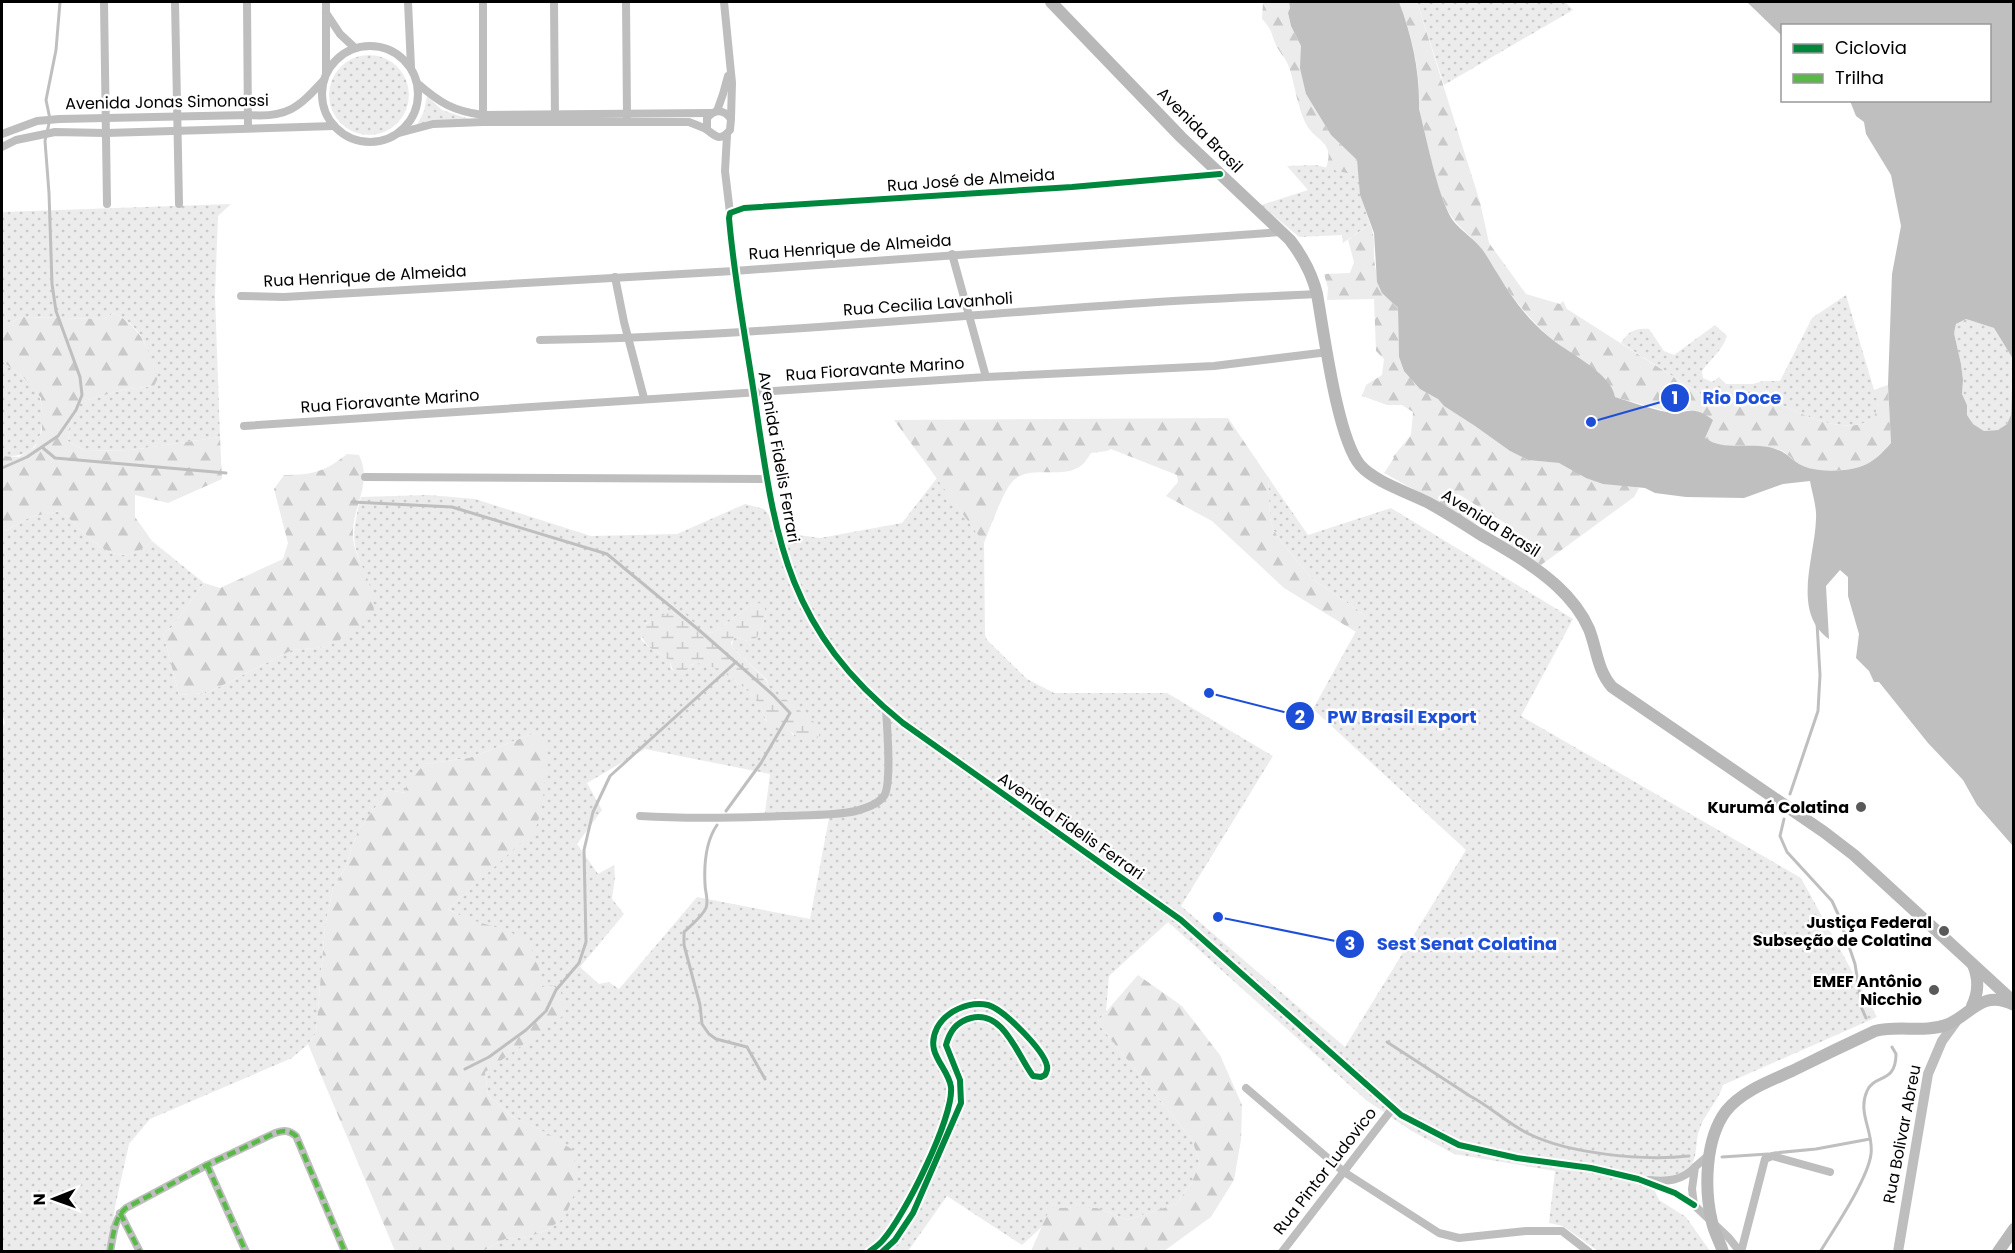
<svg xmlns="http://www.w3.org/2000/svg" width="2015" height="1253" font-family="Poppins,sans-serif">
<defs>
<pattern id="grass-dots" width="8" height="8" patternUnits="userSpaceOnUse" patternTransform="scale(1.5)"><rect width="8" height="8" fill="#ececec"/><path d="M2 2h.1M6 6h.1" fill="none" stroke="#c9c9c9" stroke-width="1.8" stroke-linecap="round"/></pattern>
<pattern id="forest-firs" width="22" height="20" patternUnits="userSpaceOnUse" patternTransform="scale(1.5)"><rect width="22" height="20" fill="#ececec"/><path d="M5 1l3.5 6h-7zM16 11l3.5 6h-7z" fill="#c9c9c9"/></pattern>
<pattern id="wetland-marsh" width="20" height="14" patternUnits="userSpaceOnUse" patternTransform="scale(1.5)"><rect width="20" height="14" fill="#ececec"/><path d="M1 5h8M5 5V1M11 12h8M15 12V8" fill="none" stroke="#c9c9c9"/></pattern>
</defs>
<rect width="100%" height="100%" fill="#fff"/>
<g fill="url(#grass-dots)" fill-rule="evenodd">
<polygon points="1417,2 1565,2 1573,10 1444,85"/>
<circle cx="369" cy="95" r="40"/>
<polygon points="427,96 442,110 469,119 417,125 424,111"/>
<polygon points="1316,165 1359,176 1360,195 1370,224 1343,243 1342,235 1299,237 1261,205 1308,190 1287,166"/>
<path d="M231 204 218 216 215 296 220 437 131 450 86 451 68 441 74 404 122 390 154 386C147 349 149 332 114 313L103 319 23 317 2 325V212Z"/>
<path d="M1846 295 1874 390 1879 388V404L1874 418C1870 420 1865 423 1861 424 1832 431 1798 412 1772 401L1768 390 1716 404 1621 343C1629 331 1635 328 1649 329L1664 351 1674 355 1715 325 1727 336C1722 351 1711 358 1702 371L1703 378 1712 382 1719 377 1726 384H1753L1763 381H1780L1812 318Z"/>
<polygon points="1966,319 1994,328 2013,359 2011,415 2007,424 1998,430 1984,431 1973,424 1967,415 1967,405 1962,394 1963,380 1961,364 1954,333 1956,324"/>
<path d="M2 361C15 371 30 381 39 396 42 401 41 408 42 414 43 444 32 458 2 456Z"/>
<path d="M1268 477 1308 535 1391 508 1573 619 1521 716 1801 878 1877 1017 1723 1085C1718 1102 1704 1114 1699 1131 1695 1141 1698 1159 1690 1166 1680 1176 1664 1178 1653 1187L1659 1200 1686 1217 1710 1251H1598L1563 1226 1549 1223 1555 1171 1454 1154 1410 1130 1366 1100 1168 922 1109 976 1106 1012 1097 1022 1192 1140 1200 1163 1191 1184 1176 1204 1127 1220 1097 1208H1050L1045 1224 1022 1245 947 1196 908 1251H483L505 1239 528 1237 547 1230 565 1217 573 1150 546 1133 511 1116 488 1095 485 1072 557 989 542 987 463 917 448 909 535 829V733L469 758 424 764 406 793 388 790 358 831 344 870 333 888 325 927 316 1033 308 1044 292 1058 150 1119 129 1144 115 1207 109 1251H2V727L5 723 2 714V533L30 517 60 511C90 533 112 577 152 541L204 583 171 628 163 633 179 695 207 693 292 650 327 647 369 583C352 543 350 540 361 497L428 495 475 499 591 536 677 534 745 504 764 509 784 533 820 538 902 523 937 478 984 543 985 635 987 640 1027 679 1054 693H1167L1273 756 1181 906 1345 1047 1466 850 1313 709 1365 615 1312 579 1279 539 1273 529 1270 518ZM752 604 766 615 758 636 747 641 736 637 733 639 732 647 767 680 769 691 783 698 795 708 794 736 790 731 766 721C764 714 762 708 759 703 750 690 712 660 696 663 690 664 686 671 682 675L671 669 670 661C661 653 648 649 641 639L646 623 680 612 686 615 701 631 714 633ZM645 749 770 774 764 821 830 813 810 919 697 897 619 989 609 982 599 984 580 967 624 914 612 899 615 877 614 865 598 874 577 844 602 810 587 783Z"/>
</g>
<g fill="url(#forest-firs)">
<path d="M1263 2H1289L1290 8 1288 14 1291 26 1301 46 1306 94 1331 135 1357 160 1359 176 1326 168C1336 140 1314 142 1305 122 1297 105 1295 85 1289 67 1286 58 1278 51 1275 43 1271 32 1271 28 1262 19Z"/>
<path d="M1399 2H1417L1480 202 1489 243 1526 294 1560 304 1563 301 1567 309 1716 404 1768 390 1772 401C1798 412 1832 431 1861 424 1865 423 1870 420 1874 417L1879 404V388L1888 385 1891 443C1883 452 1874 462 1862 466 1847 472 1813 473 1799 464 1791 459 1786 451 1777 449 1758 444 1717 451 1705 438 1699 431 1695 418 1690 410L1669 412 1615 397C1611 373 1562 350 1545 333 1527 316 1512 297 1498 276 1493 267 1488 257 1482 249 1470 234 1454 225 1446 207 1433 178 1427 140 1419 109 1421 72 1412 36 1399 2Z"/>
<path d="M1370 224C1377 241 1372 250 1375 266 1377 278 1389 302 1398 308L1399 357 1404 371 1438 399 1444 406 1475 426 1510 451 1528 460 1559 463 1572 469 1639 488 1634 497 1541 565 1499 538 1505 523 1458 494 1450 499 1478 517 1476 524 1384 473 1394 458 1393 457 1411 435 1413 412 1402 405H1387L1362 396 1366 385 1382 375 1384 359 1376 351 1374 299 1327 300 1328 288 1324 274 1350 273 1354 262 1348 240Z"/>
<path d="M114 313C143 329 147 347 158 378L154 386 122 390 74 404 68 441 86 451 131 450 220 437 222 479 168 503 135 495V517L152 541C112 577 90 533 60 511L30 517 2 533V456L19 457 35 447 42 430 41 398 24 378 2 361V325L23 317 103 319Z"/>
<path d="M1228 418 1268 477 1270 518 1273 529 1279 539 1312 579 1365 615 1356 632 1284 588 1212 521 1166 496 1178 482 1177 475 1111 449 1107 451 1091 453C1089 456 1086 461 1083 464 1065 481 1034 464 1015 479 1004 487 990 529 984 543L894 420Z"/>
<path d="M347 454 359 455C372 481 355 503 353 529 351 549 363 565 369 583 372 592 373 602 374 611L359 627 327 647 292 650 207 693 179 695 163 633 171 628 204 583 220 588 283 559 288 543 274 489 284 475C312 475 325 472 347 454Z"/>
<path d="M535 733 546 744C545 772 546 803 535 830L448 909C493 936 536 917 542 987L552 985 557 989 560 986 564 1015 485 1072 488 1095 511 1116 547 1133 573 1150 577 1187 565 1217 547 1230 528 1237 505 1239 483 1251H395L308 1044 316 1033 325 927 333 888 344 870 358 831 388 790 405 793 406 787 424 764 469 758Z"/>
<polygon points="1138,975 1182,1006 1220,1055 1242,1105 1241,1140 1234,1180 1211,1217 1164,1251 1031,1251 1050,1208 1097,1208 1127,1220 1176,1204 1191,1184 1200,1163 1192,1140 1097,1022"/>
</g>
<path fill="url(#wetland-marsh)" d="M758 603 764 604 766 615 758 636 754 640 747 641 736 637 731 642 732 647 767 681 769 691 783 697 820 727 819 736 816 739 801 740 790 731 770 725C764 719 764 711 759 704 749 688 711 659 692 664L682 675C673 673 672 669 670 661 657 649 641 649 641 628 647 622 654 620 662 616 685 605 687 617 701 631L714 633 752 604Z"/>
<path fill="#bfbfbf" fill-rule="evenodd" d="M1289 2H1399C1412 36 1420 72 1419 109 1426 135 1439 205 1455 223 1463 232 1474 239 1482 249 1488 257 1493 267 1499 276 1512 298 1528 320 1548 336 1566 352 1611 372 1615 397 1632 402 1650 409 1667 412 1688 415 1691 403 1713 420L1705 438C1723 451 1747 443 1768 447 1784 450 1787 456 1799 464 1814 473 1847 472 1862 466 1874 462 1883 452 1891 443L1888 385 1892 274 1901 226 1891 175 1866 134 1864 122 1856 116 1850 101 1990 100V26H1782V36L1747 2H2013V846L1977 805 1963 780 1928 743 1879 682H1874L1869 671 1856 658 1859 634 1848 596V577L1840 570 1826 586 1829 639C1791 612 1815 557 1816 519 1817 507 1812 493 1810 481L1783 484 1744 498 1686 497 1655 493 1645 488 1603 484 1586 478 1559 463 1528 460 1510 451 1475 426 1444 406 1438 399 1420 389 1404 371 1399 357 1398 308 1382 293 1377 282 1374 233 1360 195 1357 160 1331 135 1306 94 1300 68 1301 46 1291 26 1288 13 1290 8ZM1966 319 1994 328 2013 359 2011 415 2007 424 1998 430 1984 431 1973 424 1967 415V405L1962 394 1963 380 1961 364 1954 333 1956 324Z"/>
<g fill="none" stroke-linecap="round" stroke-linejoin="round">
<g stroke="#bfbfbf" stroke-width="3">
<polyline points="43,448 55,458 226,473"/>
<polyline points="2,468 27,457 58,436 76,410 82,395 80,377 56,311 52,284 49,193 45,141 50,119 46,100 56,50 60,2"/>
<polyline points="352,502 452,507 607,554 699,630 773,695 790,713 761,763 726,811"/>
<polyline points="1790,794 1818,711 1820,675 1817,623"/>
<polyline points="1784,819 1780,836 1787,852 1832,901 1838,914 1855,964 1862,1009 1866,1018"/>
<path d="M717 825C706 841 704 865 705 884 705 892 709 900 706 908 702 917 691 925 684 932V945L700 1005 702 1024 709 1034 716 1039 747 1047 765 1079"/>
<path d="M1387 1042 1470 1096C1491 1107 1508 1124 1529 1134 1570 1154 1643 1161 1689 1156"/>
<polyline points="465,1069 489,1057 526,1030 546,1011 556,990 579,963 586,942 584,850 593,812 610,776 736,662"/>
<polyline points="1774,1153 1816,1149 1870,1139"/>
<polyline points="1722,1157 1768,1154"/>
<path d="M1820 1252C1834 1229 1868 1179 1871 1154 1874 1132 1857 1113 1867 1091 1874 1074 1896 1084 1896 1054L1892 1047"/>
</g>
<g stroke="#bebebe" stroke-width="8">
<polyline points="104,2 107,204"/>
<polyline points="175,2 179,204"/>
<polyline points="247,2 248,128"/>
<polyline points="408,2 411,67"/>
<polyline points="483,2 483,119"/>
<polyline points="554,2 555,120"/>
<polyline points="626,2 627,117"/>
<polyline points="724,2 732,83 731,118"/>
<polyline points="326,13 340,34 355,48"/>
<circle cx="370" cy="94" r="48"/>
<polyline points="326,73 326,2"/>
<path d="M417 83C440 103 453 111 483 115L711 113"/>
<polyline points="717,111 723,94 728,76"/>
<path d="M399 133 433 124 483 122H689C694 124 699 126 704 128 715 134 718 144 730 130L731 119C724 109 715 109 707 118V129"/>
<path d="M2 134 37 121 59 119 249 115C287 118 298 108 323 81"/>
<polyline points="727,135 725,171 730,213"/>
<polyline points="2,147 16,140 55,132 106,133 334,126"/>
<path d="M1220 174 1072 187 744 208 730 213 729 218C734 277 745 335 754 394 775 536 784 627 903 723L1181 920 1401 1115 1459 1145 1517 1158 1591 1168 1638 1179 1675 1193 1694 1205"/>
<polyline points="952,254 986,377"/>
<polyline points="615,277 624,322 644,398"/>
<polyline points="241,296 284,297 734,271 1281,232"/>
<path d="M540 340C742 337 943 316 1144 303 1202 299 1260 297 1317 294"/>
<polyline points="244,426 986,377 1214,366 1328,352"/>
<polyline points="365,477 766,479"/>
<path d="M640 816C688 819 735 818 783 816 807 815 832 816 856 811 866 808 877 805 884 796 892 784 887 727 886 709"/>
<polyline points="1246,1088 1344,1172 1439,1233 1459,1238 1526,1231 1562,1231 1589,1252"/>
<polyline points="1710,1154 1695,1167 1692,1189 1694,1205 1729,1238 1740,1252"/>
<polyline points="207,1165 246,1252"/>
<path d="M1649 1180C1667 1182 1682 1181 1695 1167"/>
<polyline points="120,1213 140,1252"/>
<path d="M110 1252C113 1237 114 1218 126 1208L207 1165 275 1133C284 1130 289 1130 296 1136L345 1252"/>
<path d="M869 1252C874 1248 879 1245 883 1240 904 1217 954 1117 951 1087 948 1066 924 1054 937 1028 946 1011 969 1001 988 1005 1003 1009 1044 1050 1047 1066 1048 1070 1047 1071 1045 1075L1041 1077 1033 1076C1017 1055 1004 1010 971 1018 956 1022 950 1031 946 1045L960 1080 961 1103 913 1213 895 1240 882 1252"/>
<polyline points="1282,1252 1392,1109"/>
<polyline points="1741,1252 1765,1159 1772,1156 1830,1172"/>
</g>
<polyline stroke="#bebebe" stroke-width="10" points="1898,1252 1928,1074 1942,1041 1958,1019"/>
<g stroke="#b8b8b8" stroke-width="12">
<path d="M1051 2 1181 137 1290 240C1303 257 1312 273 1317 294 1324 333 1337 437 1360 465 1375 482 1407 492 1427 502 1444 511 1461 522 1478 533 1505 549 1533 564 1557 586 1570 598 1582 613 1589 629 1597 649 1597 670 1612 687L1824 832 1854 855 2014 1002"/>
<path d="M1972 1006C1979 992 1979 979 1973 965"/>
<path d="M1723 1252C1720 1242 1714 1232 1712 1222 1704 1189 1705 1139 1726 1111 1742 1091 1770 1081 1792 1071 1820 1057 1847 1044 1875 1031 1898 1025 1924 1033 1946 1025 1971 1016 1981 988 2014 1005"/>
<polyline points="1998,1252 2014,1229"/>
</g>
<g stroke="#58b947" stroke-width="4.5" stroke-dasharray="9 4.5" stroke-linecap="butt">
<polyline points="207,1165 246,1252"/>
<polyline points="120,1213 140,1252"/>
<path d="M110 1252C113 1237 114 1218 126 1208L207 1165 275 1133C284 1130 289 1130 296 1136L345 1252"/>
</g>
<g stroke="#fff" stroke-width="10">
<g id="cycleway">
<path d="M1220 174 1072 187 744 208 730 213 729 218C734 277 745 335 754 394 775 536 784 627 903 723L1181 920 1401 1115 1459 1145 1517 1158 1591 1168 1638 1179 1675 1193 1694 1205"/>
<path d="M869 1252C874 1248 879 1245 883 1240 904 1217 954 1117 951 1087 948 1066 924 1054 937 1028 946 1011 969 1001 988 1005 1003 1009 1044 1050 1047 1066 1048 1070 1047 1071 1045 1075L1041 1077 1033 1076C1017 1055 1004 1010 971 1018 956 1022 950 1031 946 1045L960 1080 961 1103 913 1213 895 1240 882 1252"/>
</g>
</g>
<use href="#cycleway" stroke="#00873e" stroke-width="6"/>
</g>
<g fill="#595959" stroke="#fff" stroke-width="2">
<circle cx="1861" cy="807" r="6"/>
<circle cx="1944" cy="931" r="6"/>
<circle cx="1934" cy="990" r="6"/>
</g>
<g text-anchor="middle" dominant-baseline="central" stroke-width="5" stroke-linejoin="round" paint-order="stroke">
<g font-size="16" fill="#000" stroke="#fff">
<text transform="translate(167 102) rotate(-1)">Avenida Jonas Simonassi</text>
<text transform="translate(1200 130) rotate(45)">Avenida Brasil</text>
<text transform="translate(971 180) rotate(-4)">Rua José de Almeida</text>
<text transform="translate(850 247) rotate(-4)">Rua Henrique de Almeida</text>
<text transform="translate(365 276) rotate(-3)">Rua Henrique de Almeida</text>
<text transform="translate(928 304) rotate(-4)">Rua Cecilia Lavanholi</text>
<text transform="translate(875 369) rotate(-4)">Rua Fioravante Marino</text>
<text transform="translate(390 401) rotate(-4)">Rua Fioravante Marino</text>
<text transform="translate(779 457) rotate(80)">Avenida Fidelis Ferrari</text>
<text transform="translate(1491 523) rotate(32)">Avenida Brasil</text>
<text transform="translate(1071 826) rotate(35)">Avenida Fidelis Ferrari</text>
<text transform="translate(1902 1134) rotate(-79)">Rua Bolivar Abreu</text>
<text transform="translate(1325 1171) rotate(-52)">Rua Pintor Ludovico</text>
</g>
<g font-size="16" font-weight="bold" fill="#000" stroke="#fff" text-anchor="end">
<text x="1849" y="807">Kurumá Colatina</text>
<text x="1932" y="922">Justiça Federal<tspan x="1932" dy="18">Subseção de Colatina</tspan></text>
<text x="1922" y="981">EMEF Antônio<tspan x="1922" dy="18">Nicchio</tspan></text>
</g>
</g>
<path fill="none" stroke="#1d4ed8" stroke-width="2" d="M1591 422L1675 398M1209 693L1300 716M1218 917L1350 944"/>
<g fill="#1d4ed8" stroke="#fff" stroke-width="2">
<circle cx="1591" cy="422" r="6"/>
<circle cx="1209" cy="693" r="6"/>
<circle cx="1218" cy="917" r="6"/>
<circle cx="1675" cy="398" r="15"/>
<circle cx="1300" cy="716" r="15"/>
<circle cx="1350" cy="944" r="15"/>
</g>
<g font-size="18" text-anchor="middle" font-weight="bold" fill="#fff">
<text x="1675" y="404">1</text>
<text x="1300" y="723">2</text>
<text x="1350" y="950">3</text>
</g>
<g font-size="18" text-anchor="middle" font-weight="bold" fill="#1d4ed8" stroke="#fff" stroke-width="5" stroke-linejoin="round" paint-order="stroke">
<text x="1742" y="404">Rio Doce</text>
<text x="1402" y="723">PW Brasil Export</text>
<text x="1467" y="950">Sest Senat Colatina</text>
</g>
<rect width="2015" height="1253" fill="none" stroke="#000000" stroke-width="6"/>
<rect x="1781" y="24" width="210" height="78" fill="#ffffff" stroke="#999999" stroke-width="1.5"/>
<rect x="1793" y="44" width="30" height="9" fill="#00873e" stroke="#999999" stroke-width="1.5"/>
<text x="1835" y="54" font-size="18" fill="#000000">Ciclovia</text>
<rect x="1793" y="74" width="30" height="9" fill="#58b947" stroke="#999999" stroke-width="1.5"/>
<text x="1835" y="84" font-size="18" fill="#000000">Trilha</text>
<g transform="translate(54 1199) rotate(269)" stroke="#ffffff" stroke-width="4.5" paint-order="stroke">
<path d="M0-4.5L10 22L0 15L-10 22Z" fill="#000000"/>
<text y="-9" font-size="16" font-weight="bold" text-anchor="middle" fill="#000000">N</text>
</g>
</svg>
